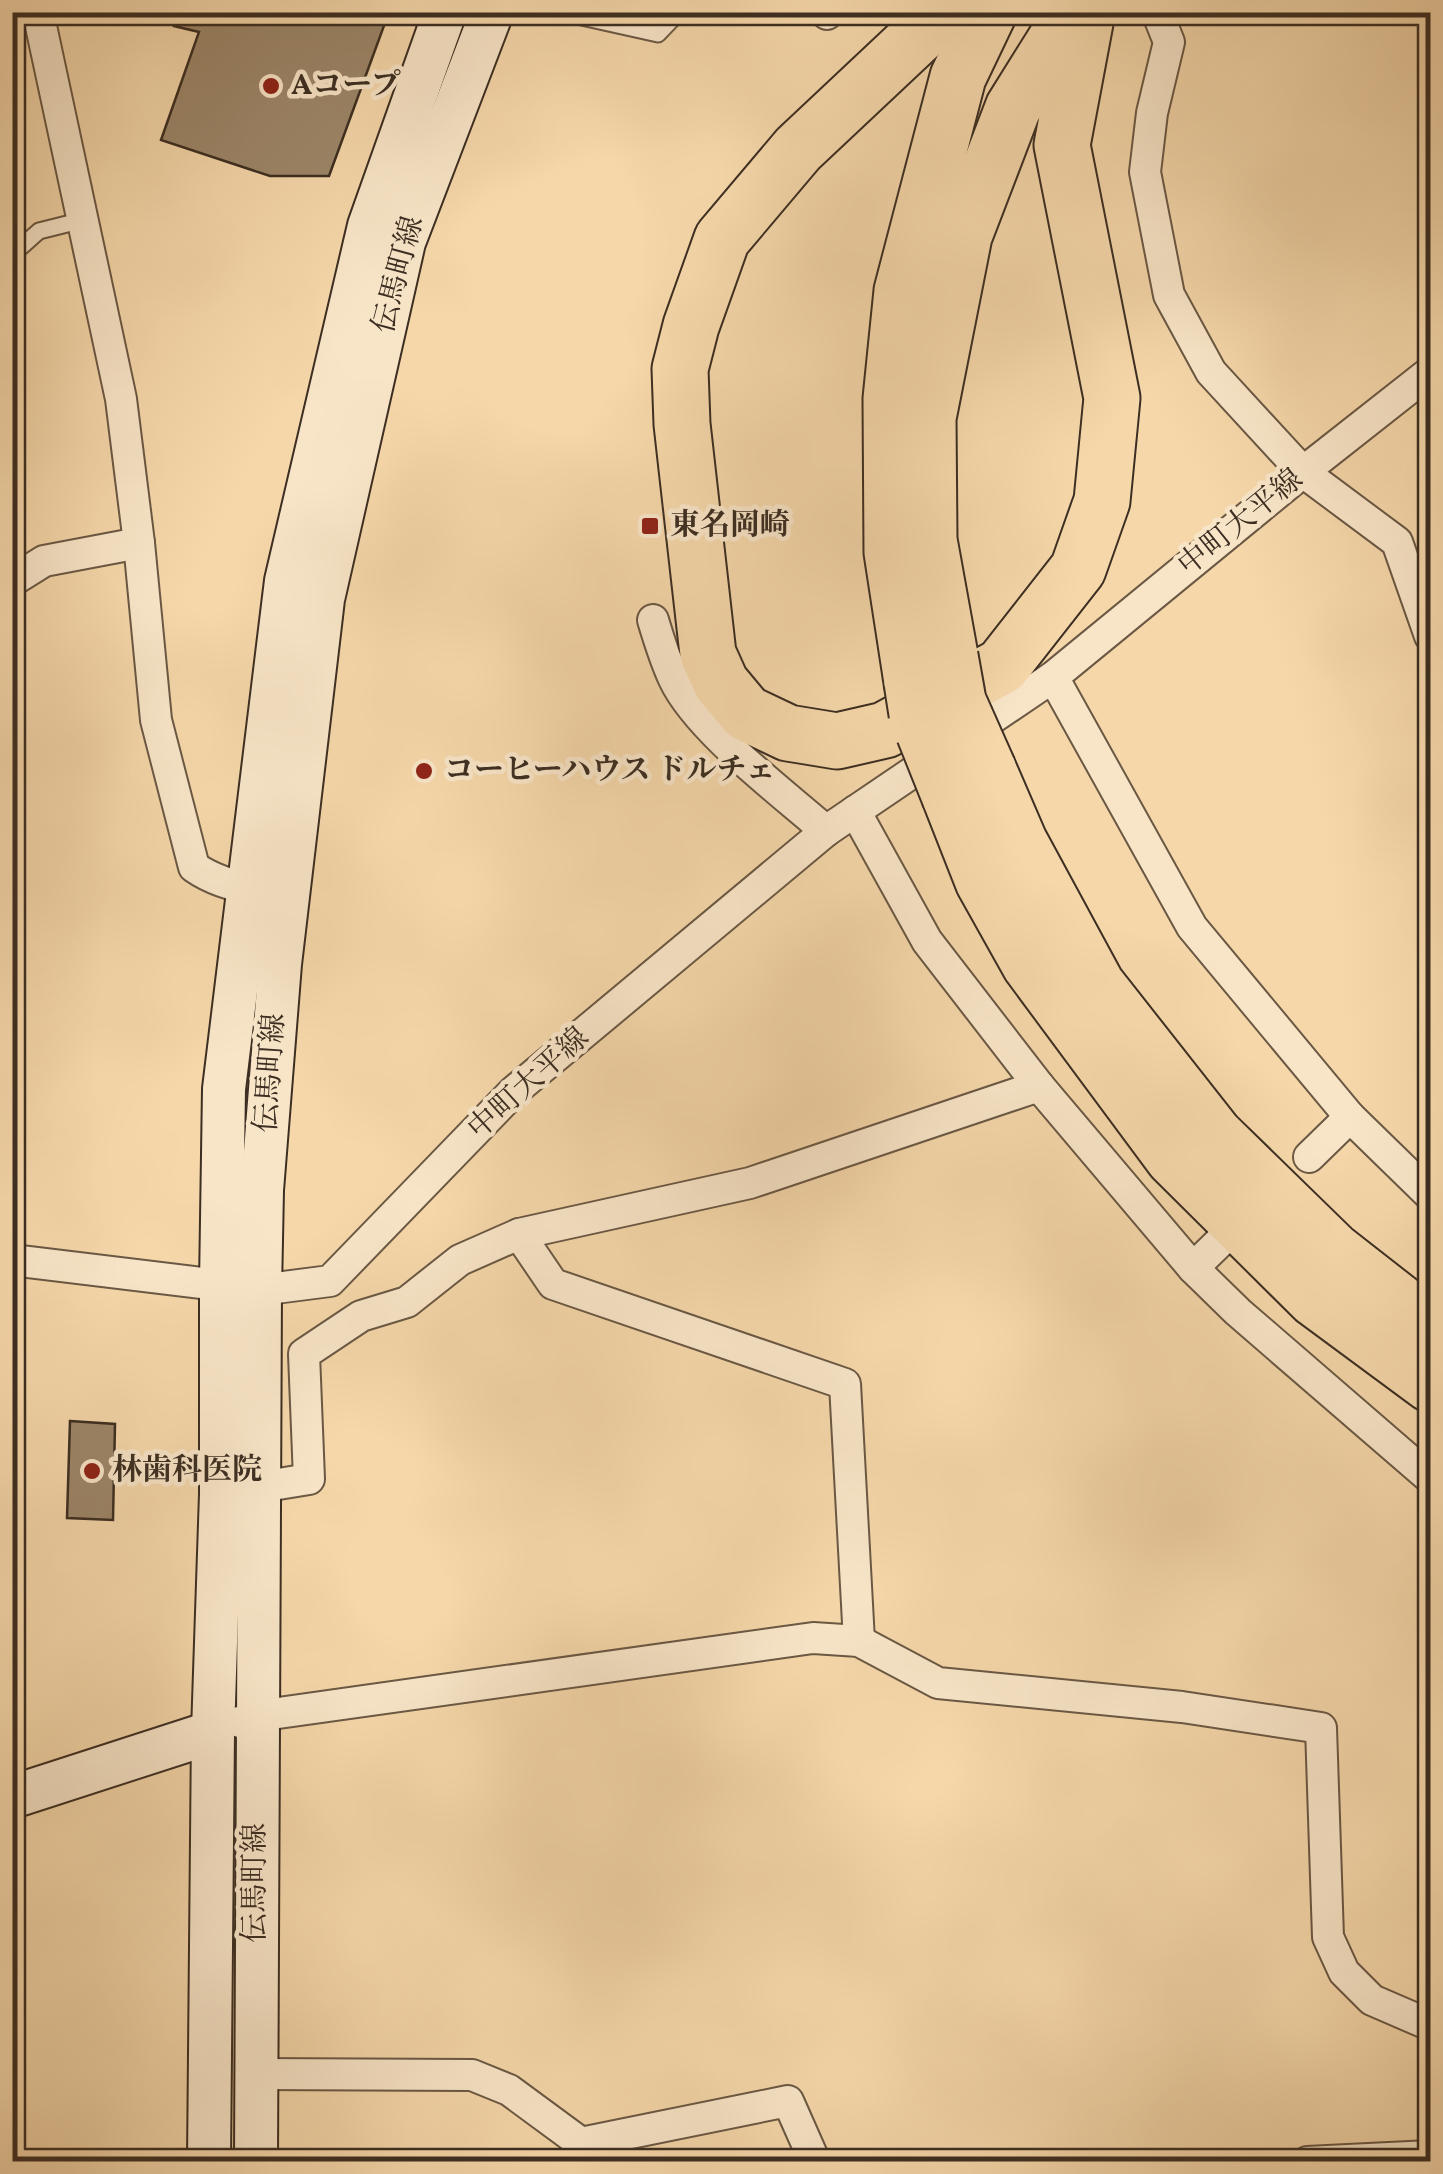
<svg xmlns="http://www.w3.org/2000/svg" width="1443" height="2174" font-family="Vollkorn,'Noto Serif JP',serif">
<rect width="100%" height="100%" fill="#f5d7aa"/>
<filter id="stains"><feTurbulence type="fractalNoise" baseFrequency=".002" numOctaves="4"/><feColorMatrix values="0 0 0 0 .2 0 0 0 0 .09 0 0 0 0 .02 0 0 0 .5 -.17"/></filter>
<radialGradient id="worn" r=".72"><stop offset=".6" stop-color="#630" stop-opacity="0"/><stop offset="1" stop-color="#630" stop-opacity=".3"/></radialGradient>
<g fill="#9c8669" stroke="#3c2e22" stroke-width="2.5">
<polygon points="179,12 389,12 329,176 270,176 161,140 199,32 174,26"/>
<polygon points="70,1421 115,1424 113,1520 67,1518"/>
</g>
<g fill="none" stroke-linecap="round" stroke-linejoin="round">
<g stroke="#6a5844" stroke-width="19">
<g id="lane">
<polyline points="559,12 658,34 679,12"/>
<polyline points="789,12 827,14"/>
<polyline points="12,255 39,231 83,220"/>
</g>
</g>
<g stroke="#6a5844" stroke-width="34">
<g id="street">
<path d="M38 12 121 399 139 543 156 720 194 867C214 881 240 888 265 891"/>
<polyline points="1157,12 1169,42 1152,113 1145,172 1169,295 1211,372 1303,472 1397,542 1430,636"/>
<polyline points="827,14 829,12"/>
<polyline points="12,581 44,561 139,543"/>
<path d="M653 620C659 640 665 660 674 679 698 730 783 793 826 831"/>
<polyline points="1053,677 1192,927 1350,1117 1430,1195"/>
<polyline points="855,811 927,941 1039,1086 1193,1268 1238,1312 1430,1478"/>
<polyline points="1309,1157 1350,1117"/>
<polyline points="519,1234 553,1284 845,1384 859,1641"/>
<polyline points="12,1260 260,1290 330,1281 513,1092 826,831 1053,677 1303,472 1430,372"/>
<polyline points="1193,1268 1230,1232"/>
<polyline points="260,1487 309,1479 304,1354 361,1316 407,1302 460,1260 519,1234 750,1183 1039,1086"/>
<polyline points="240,1722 257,1716 813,1638 859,1641 938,1683 1182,1707 1321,1728 1328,1937 1344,1972 1372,2000 1430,2025"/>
<polyline points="256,2074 472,2075 509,2090 581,2143 788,2101 815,2162"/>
<polyline points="1307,2162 1430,2156"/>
</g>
</g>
<g stroke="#3c2e22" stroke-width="46">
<g id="secondary">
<polyline points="12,1797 213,1732"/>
<polyline points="209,2162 213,1732 221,1494 221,1285 224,1089 286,581 369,226 445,12"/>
<polyline points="256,2162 260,1290 262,1190 280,964 323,599 404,242 492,12"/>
</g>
</g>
<g stroke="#3c2e22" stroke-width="59">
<g id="highway">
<polyline points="947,12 931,24 798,149 722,239 691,326 680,369 682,424 708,654 721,683 746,713 788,733 837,741 885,730 1002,666 1078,569 1102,501 1112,398 1062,145 1087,12"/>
<polyline points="950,656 929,540 928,418 964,236 1013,108 1073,12"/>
<polyline points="912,682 892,552 891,399 902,291 958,77 989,12"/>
<polyline points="988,769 1019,841 1097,985 1215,1135 1334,1251 1430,1326"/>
<polyline points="950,797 983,881 1030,965 1173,1158 1315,1299 1430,1384"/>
</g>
</g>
<use href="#lane" stroke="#f8e5c8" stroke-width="15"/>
<use href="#street" stroke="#f8e5c8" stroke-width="30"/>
<use href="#secondary" stroke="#f8e5c8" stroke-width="42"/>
<use href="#highway" stroke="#f5d7aa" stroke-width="55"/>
<g stroke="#3c2e22" stroke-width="59" stroke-linecap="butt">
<g id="highway-bridge">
<polyline points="950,656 958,701"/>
<polyline points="912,682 917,714"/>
<polyline points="960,706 988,769"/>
<polyline points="924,732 950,797"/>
</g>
</g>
<use href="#highway-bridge" stroke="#f5d7aa" stroke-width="55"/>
</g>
<g fill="#8f2418" stroke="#f8e5c8" stroke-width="4">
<circle cx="271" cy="86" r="10"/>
<rect x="640" y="516" width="20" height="20" rx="5"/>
<circle cx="424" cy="771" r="10"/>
<circle cx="92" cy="1471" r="10"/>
</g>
<g text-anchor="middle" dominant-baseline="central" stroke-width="9" stroke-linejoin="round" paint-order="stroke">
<g font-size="30" font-weight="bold" fill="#3c2e22" stroke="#f8e5c8" text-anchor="start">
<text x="291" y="86">Aコープ</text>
<text x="670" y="526">東名岡崎</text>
<text x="444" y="771">コーヒーハウス ドルチェ</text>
<text x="112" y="1471">林歯科医院</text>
</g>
<g font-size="30" fill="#3c2e22" stroke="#f8e5c8">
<text transform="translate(399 275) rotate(-75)">伝馬町線</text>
<text transform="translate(1241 523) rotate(-39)">中町大平線</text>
<text transform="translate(271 1073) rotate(-86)">伝馬町線</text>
<text transform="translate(529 1084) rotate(-42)">中町大平線</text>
<text transform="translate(256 1883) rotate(-90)">伝馬町線</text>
</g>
</g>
<rect width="1443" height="2174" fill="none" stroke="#f5d7aa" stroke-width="50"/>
<rect x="15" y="15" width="1413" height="2144" fill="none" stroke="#3c2e22" stroke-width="5"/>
<rect x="25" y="25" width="1393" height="2124" fill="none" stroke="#3c2e22" stroke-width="2.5"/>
<rect width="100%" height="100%" filter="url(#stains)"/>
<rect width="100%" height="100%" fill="url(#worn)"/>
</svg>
